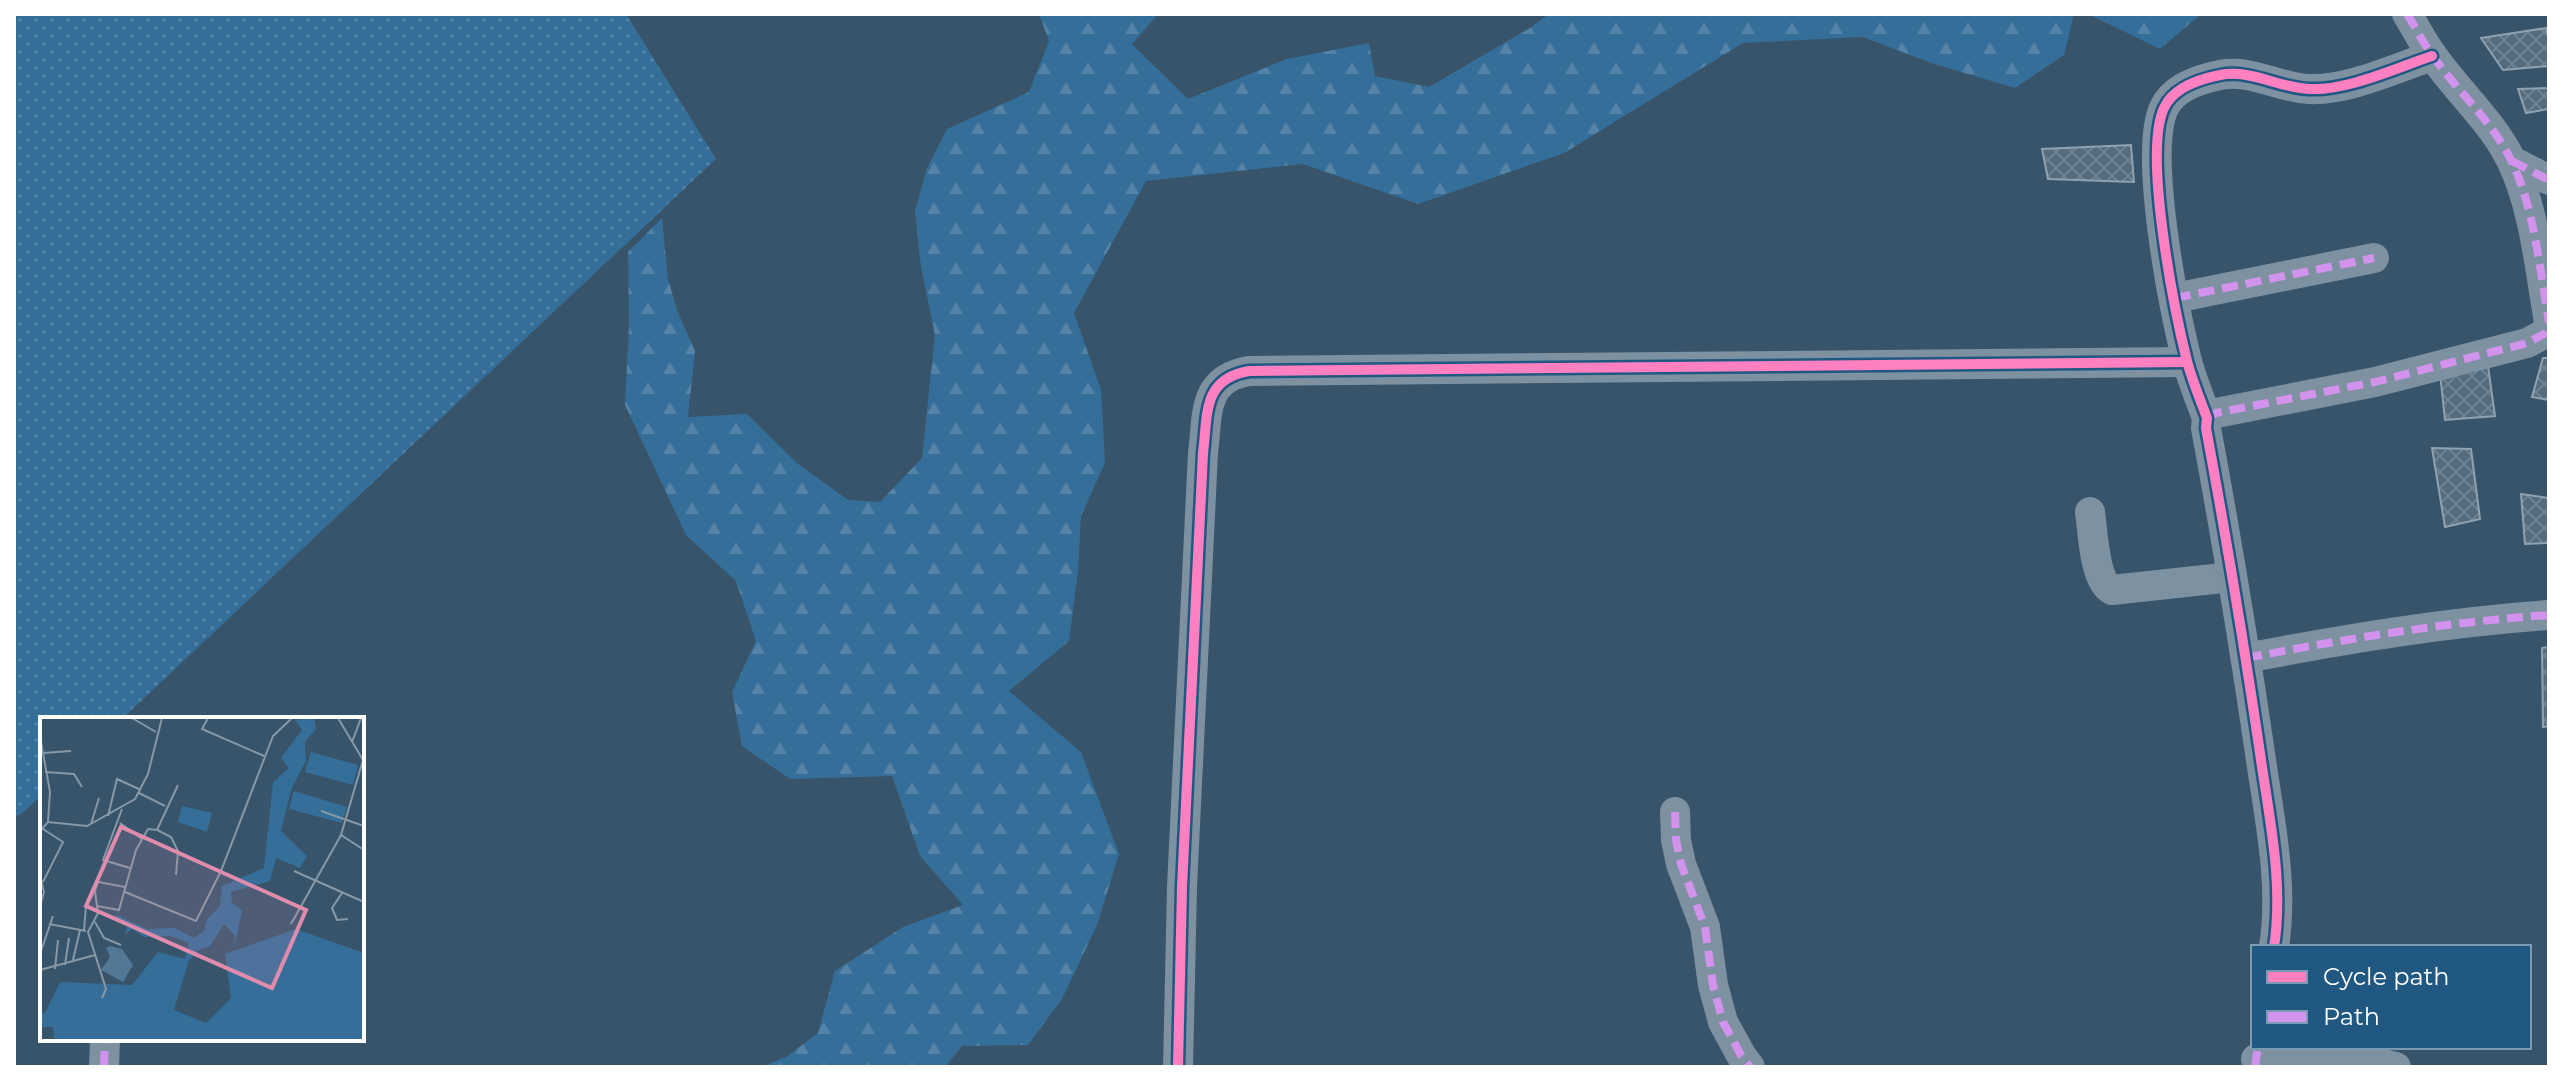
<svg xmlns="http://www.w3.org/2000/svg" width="2563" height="1081" font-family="Montserrat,sans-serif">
<defs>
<pattern id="grass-dots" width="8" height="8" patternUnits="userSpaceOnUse" patternTransform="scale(2)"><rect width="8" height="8" fill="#356e98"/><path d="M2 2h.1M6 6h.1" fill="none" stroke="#5384a7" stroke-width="1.8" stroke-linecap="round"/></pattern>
<pattern id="forest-firs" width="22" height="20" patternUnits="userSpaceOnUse" patternTransform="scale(2)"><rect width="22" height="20" fill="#356e98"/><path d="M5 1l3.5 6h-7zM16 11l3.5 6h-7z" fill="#5384a7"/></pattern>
<pattern id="building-cross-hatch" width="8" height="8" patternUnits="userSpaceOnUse" patternTransform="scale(2)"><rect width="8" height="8" fill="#556c7e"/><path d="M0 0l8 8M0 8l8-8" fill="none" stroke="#6e8291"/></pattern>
</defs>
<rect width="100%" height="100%" fill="#37546b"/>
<polygon fill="url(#grass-dots)" points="14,14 626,14 716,159 122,719 42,719 42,795 20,815 14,816"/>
<g fill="url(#forest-firs)">
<polygon points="1039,14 1158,14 1132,44 1188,99 1287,59 1369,43 1375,76 1429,87 1530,28 1549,14 2074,14 2064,55 2015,88 1931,63 1863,37 1743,43 1564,153 1418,204 1303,164 1146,181 1074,313 1101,390 1105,463 1081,516 1078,571 1069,641 1009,691 1081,752 1119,854 1097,925 1062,999 1028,1045 962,1046 945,1067 760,1067 786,1057 818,1033 835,971 903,927 963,905 920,856 892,776 790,779 742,746 732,692 756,641 736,581 686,535 625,405 629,324 628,252 662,218 668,279 677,310 695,351 688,417 747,414 798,464 848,500 880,502 922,458 935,335 921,267 915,211 927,168 947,129 1029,92 1049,41"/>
<polygon points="2088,14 2201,14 2160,49"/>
</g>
<g fill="url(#building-cross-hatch)" stroke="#90a2b0" stroke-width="2">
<polygon points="2546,28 2549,38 2549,66 2503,70 2481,38"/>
<polygon points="2549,88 2549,109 2526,113 2518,89"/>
<polygon points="2131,145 2134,182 2048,179 2042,149"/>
<polygon points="2543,358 2549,358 2549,400 2532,397"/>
<polygon points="2488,366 2495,416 2445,420 2440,373"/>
<polygon points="2432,448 2471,449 2480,519 2445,527"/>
<polygon points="2521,494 2549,498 2548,543 2525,544"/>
<polygon points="2549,647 2549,726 2543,727 2542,648"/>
</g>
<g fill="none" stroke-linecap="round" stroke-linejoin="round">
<g stroke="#7d91a1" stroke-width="30">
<path d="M2407 14C2416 28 2423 43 2433 56 2457 91 2492 121 2511 160 2534 206 2540 271 2549 322"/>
<polyline points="2512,161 2549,180"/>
<polyline points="2175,298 2374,258"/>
<polyline points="2207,418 2216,413 2375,382 2527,343 2546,333 2549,322"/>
<path d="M2090 512C2093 532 2094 581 2112 590L2232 577"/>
<path d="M2246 658C2346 639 2447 622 2549 615"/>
<polyline points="1675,812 1676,840 1681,864 1705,927 1713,985 1723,1022 1741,1055 1750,1067"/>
<path d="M2274 947C2284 882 2269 818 2260 753 2244 644 2226 536 2206 428L2207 418C2200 399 2192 380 2187 361 2174 309 2143 153 2164 108 2173 88 2200 79 2220 75 2251 69 2279 88 2309 89 2347 91 2396 68 2432 56"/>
<polyline points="2256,1059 2337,1053 2396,1067"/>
<polyline points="104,1067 105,1039"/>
<path d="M1178 1067 1182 887 1203 453C1208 414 1202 379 1249 371L2187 362"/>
</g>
<g stroke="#d193ec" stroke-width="8" stroke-dasharray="16 8" stroke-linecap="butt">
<path d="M2407 14C2416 28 2423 43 2433 56 2457 91 2492 121 2511 160 2534 206 2540 271 2549 322"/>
<polyline points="2512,161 2549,180"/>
<polyline points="2175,298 2374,258"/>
<polyline points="2207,418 2216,413 2375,382 2527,343 2546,333 2549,322"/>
<path d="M2246 658C2346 639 2447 622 2549 615"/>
<polyline points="1675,812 1676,840 1681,864 1705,927 1713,985 1723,1022 1741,1055 1750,1067"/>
<polyline points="104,1067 105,1039"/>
<polyline points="2255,1067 2258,1047"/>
</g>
<g stroke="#215881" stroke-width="15">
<g id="cycleway">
<path d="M2274 947C2284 882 2269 818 2260 753 2244 644 2226 536 2206 428L2207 418C2200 399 2192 380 2187 361 2174 309 2143 153 2164 108 2173 88 2200 79 2220 75 2251 69 2279 88 2309 89 2347 91 2396 68 2432 56"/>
<path d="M1178 1067 1182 887 1203 453C1208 414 1202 379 1249 371L2187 362"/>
</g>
</g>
<use href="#cycleway" stroke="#ff80c0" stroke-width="10"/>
</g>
<g transform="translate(40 717)">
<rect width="324" height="324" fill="#37546b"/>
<path d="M271 35 318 48 313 68 265 55ZM254 74 307 90 302 106 249 92ZM142 89 172 96 167 115 138 105ZM256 212 324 236V323H14L13 310H0V295L5 296 20 265 92 268 118 235 149 243 134 293 166 306 191 281 185 237Z" fill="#356e98"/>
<path d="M274 1 276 12 265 25 266 44 251 73 241 114 267 139 260 151 236 141 230 164 191 175 192 186 202 193 194 233 195 219 184 207 170 229 157 234 162 241 153 239 143 249 149 226 131 219 104 220 93 212 85 217 88 206 73 202 65 207 77 198 107 212 135 211 154 221 164 214 167 202 180 189 182 169 224 151 233 65 249 51 241 41 262 13 255 3Z" fill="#356e98"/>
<path d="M70 229 82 232 93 248 83 265 61 253 70 240 66 231Z" fill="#527895"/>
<path fill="none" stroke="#8798a6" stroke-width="2" d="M92 1 116 15M168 1 162 12 224 39M298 1 323 43M0 19 10 75 8 105M312 25 321 1M3 36 31 34M5 55 34 57 42 70M99 76 125 89M82 92 63 143 90 151M281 94 324 109M68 99 77 62 101 73M80 106 102 122M51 107 59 81M0 110 23 125 3 165M117 113 131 120 138 134 136 158M0 114 8 105 47 109 95 82 108 57 122 1M301 118 324 133M254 154 324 185M0 159 4 175 0 189M85 175 156 204 181 154 233 19 252 1M302 176 292 191 297 203 308 202M57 189 79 193 96 133 108 112 117 113 138 68M55 205 64 221 81 228M9 207 46 214M251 207 301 118 323 43M44 214 46 189 53 177M0 237 13 199M33 243 40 213M25 248 29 221M15 252 18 223M0 253 55 238M62 281 66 272 48 215 58 196 55 174 58 165 85 170"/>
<path fill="#e08cad" fill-opacity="0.15" stroke="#e08cad" stroke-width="4" d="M81 110 266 193 232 271 46 189Z"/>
<rect width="324" height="324" fill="none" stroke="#fff" stroke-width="4"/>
</g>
<rect width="2563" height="1081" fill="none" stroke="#ffffff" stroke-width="32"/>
<rect x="2251" y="945" width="280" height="104" fill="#215881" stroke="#7a9bb3" stroke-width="2"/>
<rect x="2267" y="971" width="40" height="12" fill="#ff80c0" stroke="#7a9bb3" stroke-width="2"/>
<text x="2323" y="985" font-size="24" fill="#ffffff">Cycle path</text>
<rect x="2267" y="1011" width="40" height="12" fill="#d193ec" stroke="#7a9bb3" stroke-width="2"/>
<text x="2323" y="1025" font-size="24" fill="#ffffff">Path</text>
</svg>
